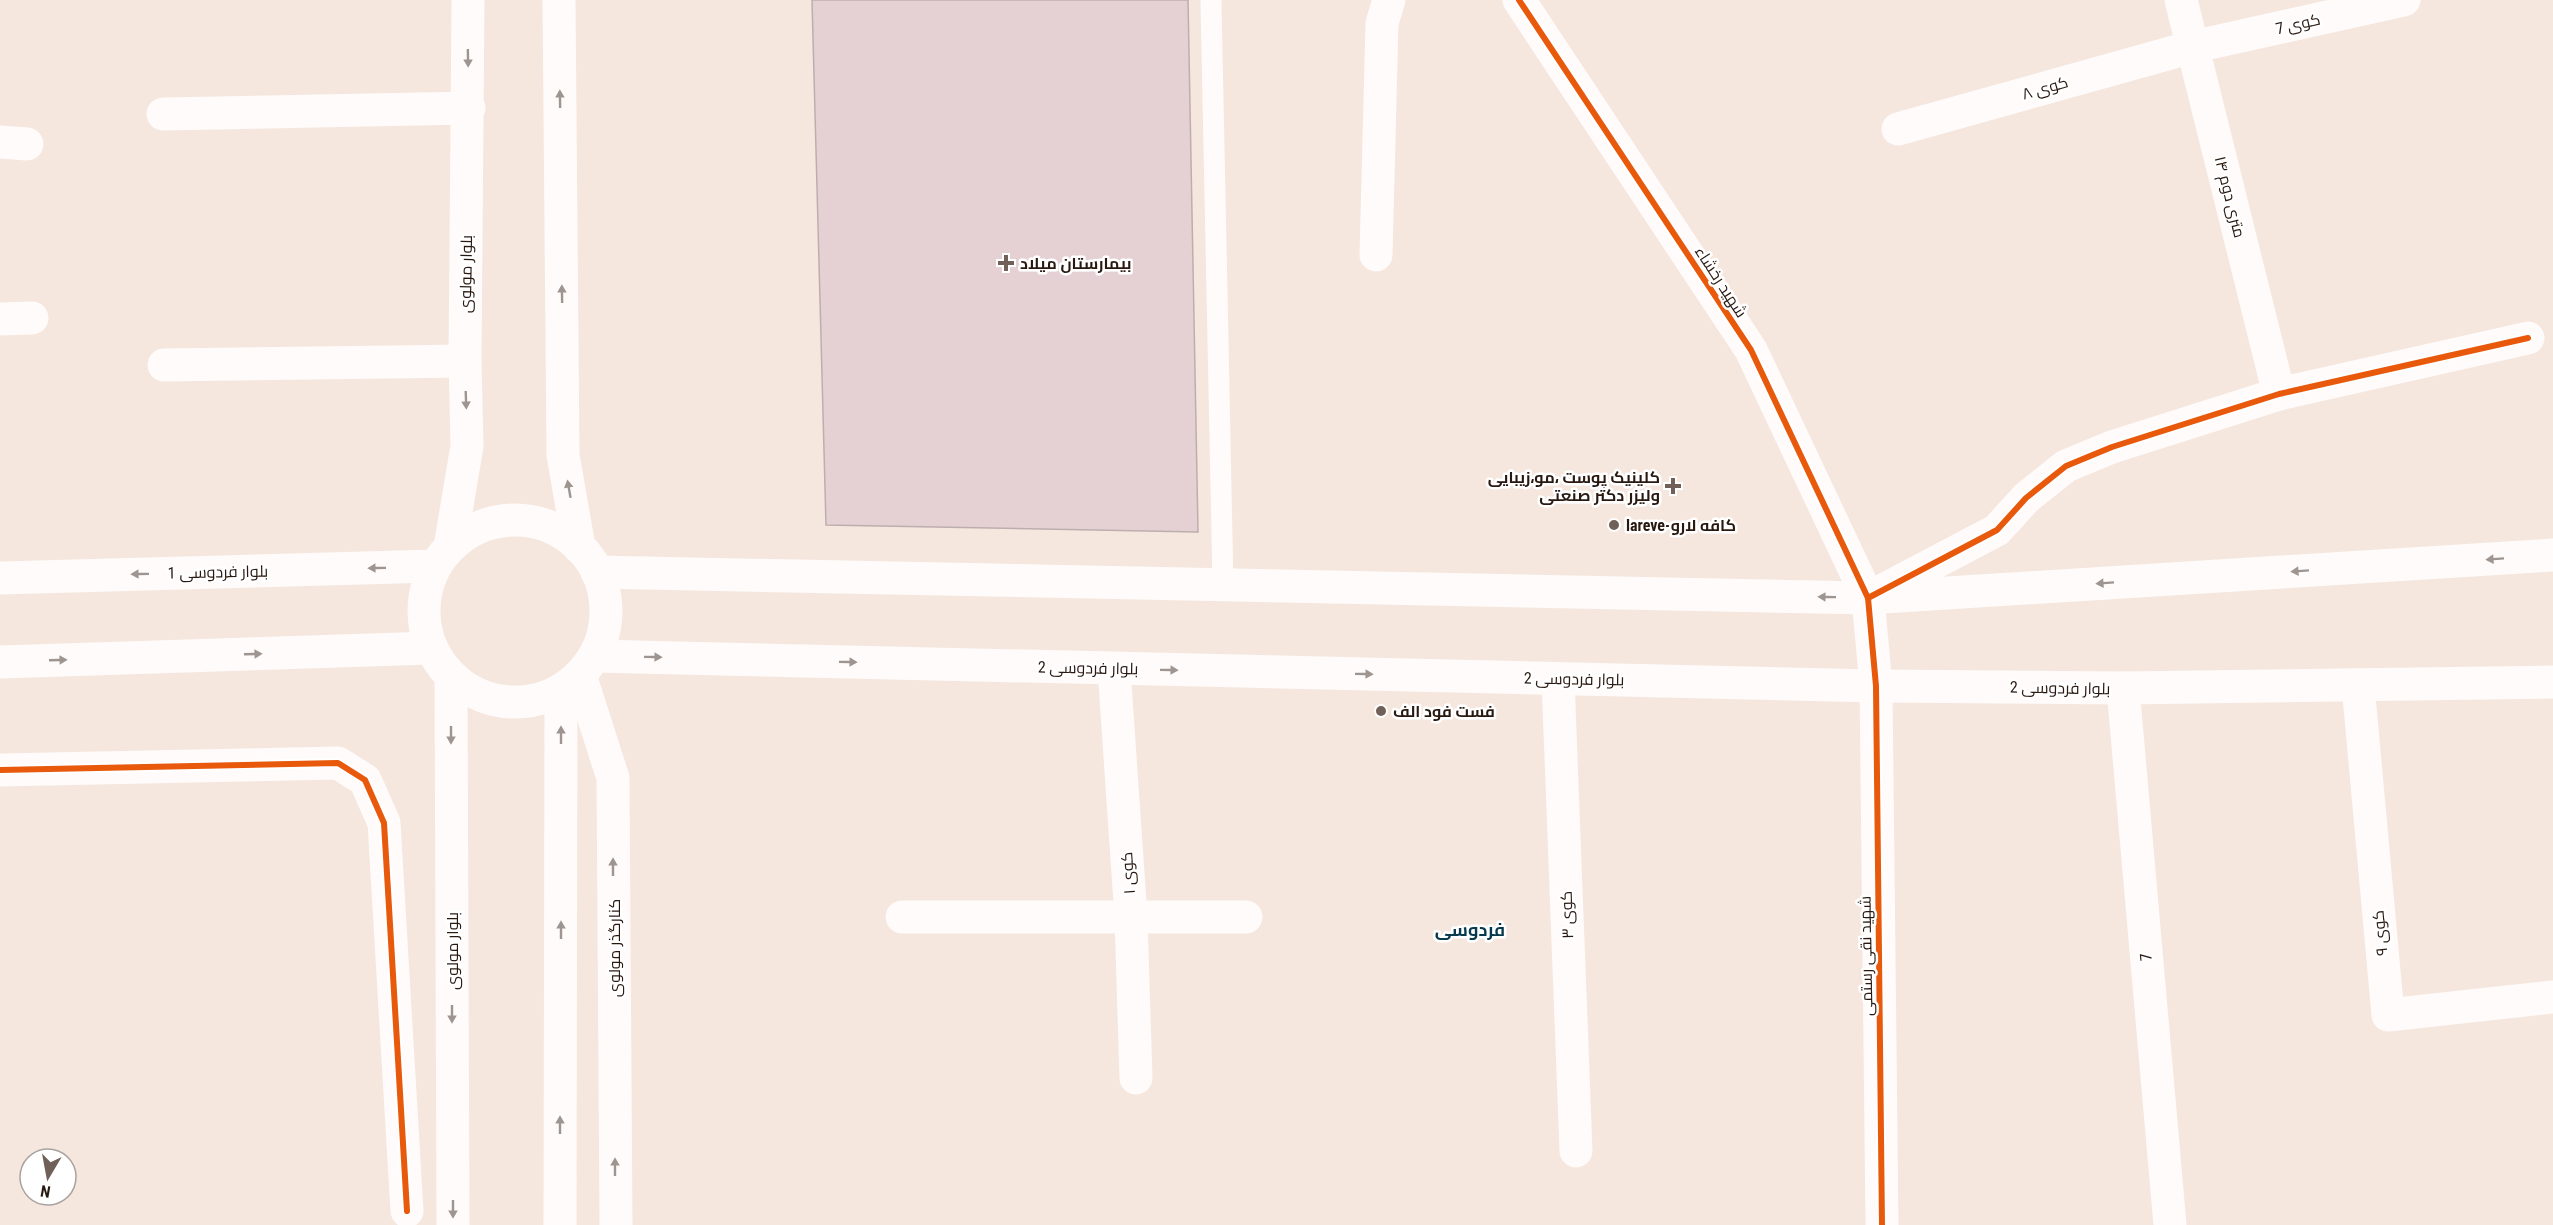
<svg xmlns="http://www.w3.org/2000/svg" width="2553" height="1225" font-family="'Roboto Condensed',Cairo,sans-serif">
<rect width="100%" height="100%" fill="#f5e6de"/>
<polygon fill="#e5d1d4" stroke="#bdaeae" stroke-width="1.5" points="812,0 1188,0 1198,532 826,525"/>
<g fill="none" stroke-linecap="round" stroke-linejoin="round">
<polyline stroke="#fefbfa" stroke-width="21" points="1211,2 1223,585"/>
<g stroke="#fefbfa" stroke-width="33">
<polyline points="1519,0 1751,350 1868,598 1997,530 2026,498 2066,466 2112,447 2279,394 2528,338"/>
<polyline points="2181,0 2279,394"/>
<polyline points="163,114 469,108"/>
<polyline points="1898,129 2192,47 2404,0"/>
<polyline points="0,142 27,144"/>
<polyline points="1376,255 1382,23 1389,0"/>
<polyline points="0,319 32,318"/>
<polyline points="164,365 465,361"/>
<polyline points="1114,669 1131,917 1136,1078"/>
<polyline points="580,675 613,778 616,1225"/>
<polyline points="1558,679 1576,1151"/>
<polyline points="2358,685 2388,1015 2553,997"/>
<polyline points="2123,688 2170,1225"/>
<polyline points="0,770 338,763 365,780 384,823 407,1211"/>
<polyline points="902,917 1246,917"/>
</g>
<g stroke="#fefbfa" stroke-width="33">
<polyline points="559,0 563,455 579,547"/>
<circle cx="515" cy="611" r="91"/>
<polyline points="450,547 467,446 465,361 468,0"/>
<polyline points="597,572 1868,598 2553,555"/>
<polyline points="0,578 435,566"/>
<polyline points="1868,598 1876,686 1882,1225"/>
<polyline points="595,656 1876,686 2123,688 2553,682"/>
<polyline points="0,662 431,648"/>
<polyline points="451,676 453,1225"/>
<polyline points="560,1225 561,690"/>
</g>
<g stroke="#fff" stroke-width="10">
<g id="cycleway">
<polyline points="1519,0 1751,350 1868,598 1876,686 1882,1225"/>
<polyline points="1868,598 1997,530 2026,498 2066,466 2112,447 2279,394 2528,338"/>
<polyline points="0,770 338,763 365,780 384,823 407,1211"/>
</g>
</g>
<use href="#cycleway" stroke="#e8590c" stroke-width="6"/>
</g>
<defs><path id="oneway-solid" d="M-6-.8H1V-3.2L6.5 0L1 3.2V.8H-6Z" transform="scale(1.5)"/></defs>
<g fill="#9e9591">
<use href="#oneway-solid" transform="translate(468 58) rotate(89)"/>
<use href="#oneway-solid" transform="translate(560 99) rotate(-91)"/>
<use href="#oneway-solid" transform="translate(562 294) rotate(-91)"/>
<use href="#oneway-solid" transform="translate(466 400) rotate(88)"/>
<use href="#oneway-solid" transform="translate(569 489) rotate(-100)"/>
<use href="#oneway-solid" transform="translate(2495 559) rotate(176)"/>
<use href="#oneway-solid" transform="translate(377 568) rotate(179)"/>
<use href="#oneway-solid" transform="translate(2300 571) rotate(176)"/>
<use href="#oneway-solid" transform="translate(140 574) rotate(179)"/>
<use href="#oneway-solid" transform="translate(2105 583) rotate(176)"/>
<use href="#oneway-solid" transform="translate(1827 597) rotate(-179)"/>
<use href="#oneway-solid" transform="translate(253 654) rotate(-2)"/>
<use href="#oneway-solid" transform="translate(653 657) rotate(1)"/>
<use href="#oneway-solid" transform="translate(58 660) rotate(-2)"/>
<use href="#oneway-solid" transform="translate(848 662) rotate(1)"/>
<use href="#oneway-solid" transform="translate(1169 670) rotate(1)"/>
<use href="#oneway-solid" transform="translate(1364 674) rotate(1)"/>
<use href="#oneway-solid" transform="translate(451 735) rotate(90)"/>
<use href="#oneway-solid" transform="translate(561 735) rotate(-90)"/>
<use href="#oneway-solid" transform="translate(613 867) rotate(-90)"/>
<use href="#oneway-solid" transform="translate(561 930) rotate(-90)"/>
<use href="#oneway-solid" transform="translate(452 1014) rotate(90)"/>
<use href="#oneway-solid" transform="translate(560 1125) rotate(-90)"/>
<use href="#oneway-solid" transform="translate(615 1167) rotate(-90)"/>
<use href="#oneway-solid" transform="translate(453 1209) rotate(90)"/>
</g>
<g fill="#706058" stroke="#fff" stroke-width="2">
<path d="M1003 254h6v6h6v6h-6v6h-6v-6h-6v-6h6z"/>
<path d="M1670 477h6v6h6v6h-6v6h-6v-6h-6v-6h6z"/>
<circle cx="1614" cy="525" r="6"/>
<circle cx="1381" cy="711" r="6"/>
</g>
<g text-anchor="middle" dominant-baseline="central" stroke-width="5" stroke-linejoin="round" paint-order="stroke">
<g font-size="16" fill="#281810" stroke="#fff">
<text transform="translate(2298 24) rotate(-13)">کوی 7</text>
<text transform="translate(2045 88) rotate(-16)">کوی ۸</text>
<text transform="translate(2230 197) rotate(76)">۱۴ متری دوم</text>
<text transform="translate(466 274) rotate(-89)">بلوار مولوی</text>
<text transform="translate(1721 282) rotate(57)">شهید رخشاء</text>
<text transform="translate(218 572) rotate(-1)">بلوار فردوسی 1</text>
<text transform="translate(1088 668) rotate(1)">بلوار فردوسی 2</text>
<text transform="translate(1574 679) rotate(1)">بلوار فردوسی 2</text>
<text transform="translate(2060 688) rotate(1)">بلوار فردوسی 2</text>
<text transform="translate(1128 873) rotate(-94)">کوی ۱</text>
<text transform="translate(1567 915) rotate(-92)">کوی ۳</text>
<text transform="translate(2380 933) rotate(-95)">کوی ۹</text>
<text transform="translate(614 948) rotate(-90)">کنارگذر مولوی</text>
<text transform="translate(452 951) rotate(-90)">بلوار مولوی</text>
<text transform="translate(1866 956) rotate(-91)">شهید نقی رستمی</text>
<text transform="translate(2146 957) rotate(-95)">7</text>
</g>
<g font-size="16" font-weight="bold" fill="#281810" stroke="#fff" text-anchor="start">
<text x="1020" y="263">بیمارستان میلاد</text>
<text x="1660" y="477" text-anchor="end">کلینیک پوست ،مو،زیبایی<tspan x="1660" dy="18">ولیزر دکتر صنعتی</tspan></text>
<text x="1626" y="525">lareve-کافه لارو</text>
<text x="1393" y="711">فست فود الف</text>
</g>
<g font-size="18" font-weight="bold" fill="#083a4d" stroke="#fff">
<text x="1470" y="929">فردوسی</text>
</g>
</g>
<g transform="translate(48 1177) rotate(190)"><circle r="28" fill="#ffffff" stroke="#a9a39f" stroke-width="1.5"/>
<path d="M0-4.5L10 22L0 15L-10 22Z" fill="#706058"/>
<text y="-9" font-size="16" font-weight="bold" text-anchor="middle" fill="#281810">N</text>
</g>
</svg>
